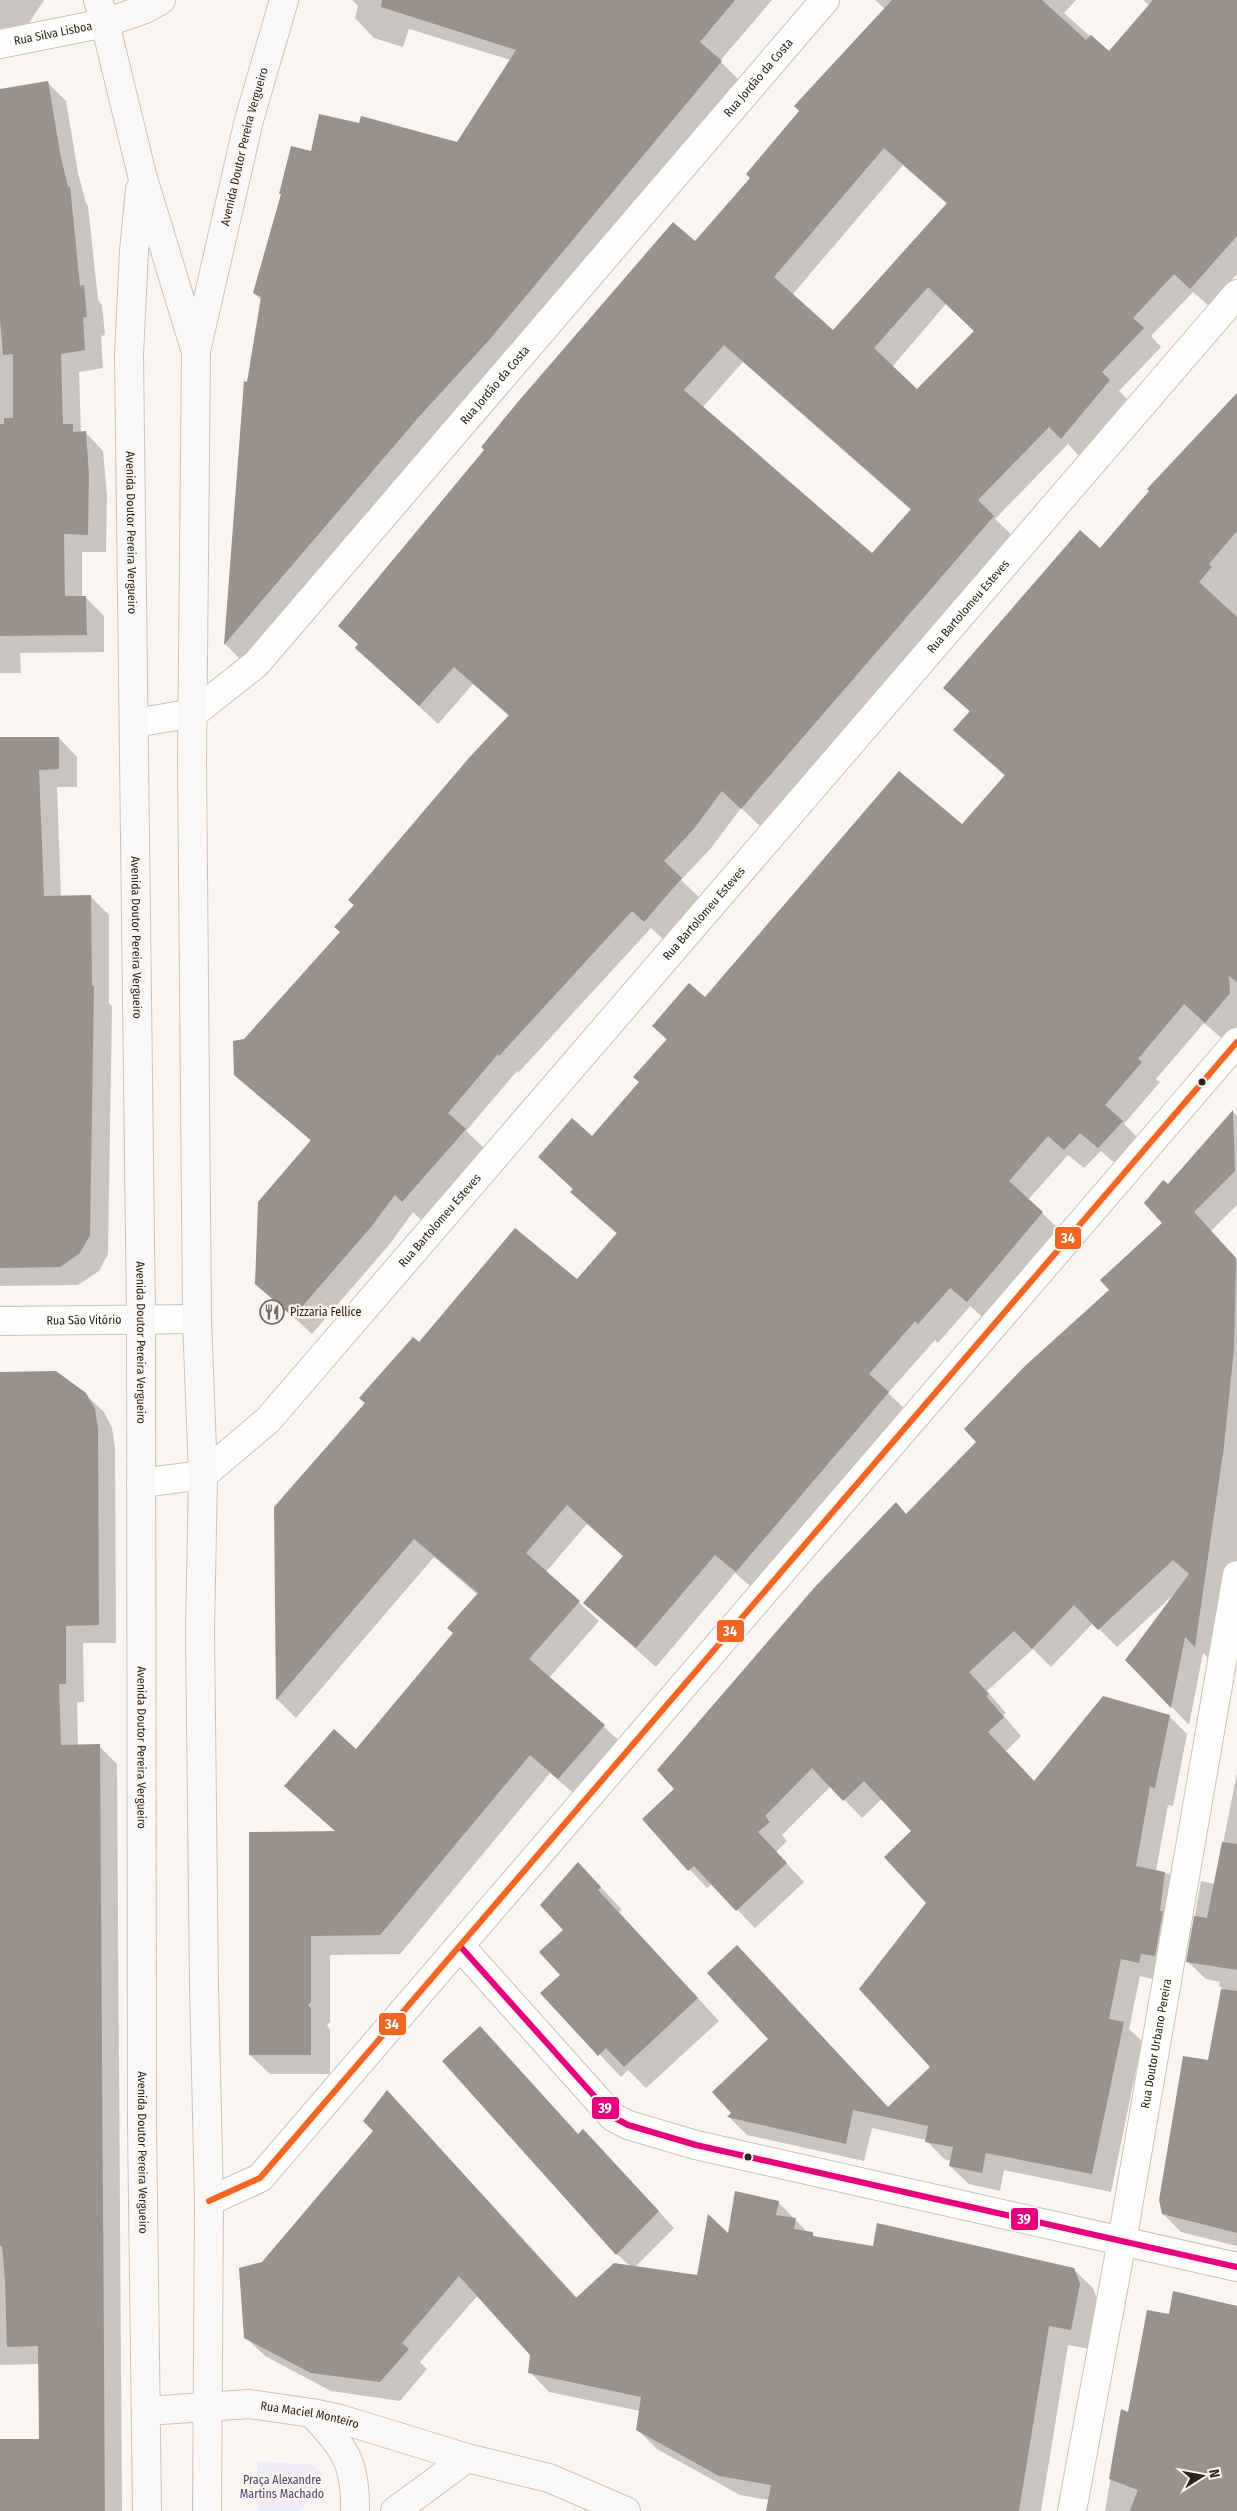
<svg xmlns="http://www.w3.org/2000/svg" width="1237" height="2511" font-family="'Fira Sans Condensed',sans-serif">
<rect width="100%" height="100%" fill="#faf5f2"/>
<polygon fill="#edebf7" points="257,2461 314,2465 322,2473 322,2487 300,2511 258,2511"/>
<g fill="#0003" fill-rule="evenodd">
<polygon points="0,0 44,0 29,23 0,29"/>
<polygon points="352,0 772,0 720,61 741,82 244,663 225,644 245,383 248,384 262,301 254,293 282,195 281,194 312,153 458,143 511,60 409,29 403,47 374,38 355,18 358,6"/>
<path d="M875 0H1076L1064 13 1109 53 1150 6 1143 0H1237V274L1209 306 1193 292 1151 336 1161 347 1119 391 1127 399 1079 456 1068 444 995 519 1012 535 760 826 741 808 711 848 681 880 699 897 663 939 651 928 518 1073 517 1071 466 1131 484 1148 421 1220 413 1212 389 1245 312 1334 257 1283 311 1141 235 1074 245 1040 341 933 355 905 509 716 473 684 438 724 357 648 752 178 885 9ZM903 165 947 204 833 332 792 295ZM946 304 975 332 917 391 892 367ZM743 362 911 510 872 555 702 408Z"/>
<polygon points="47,82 66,101 78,173 86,203 88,206 98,300 102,305 105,335 101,336 103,368 79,372 81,433 85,432 103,451 107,495 106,552 82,552 82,597 85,597 104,616 104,652 20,653 21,673 0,673 0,91"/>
<polygon points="1237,394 1237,1027 1225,1041 1204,1023 1156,1079 1160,1082 1124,1124 1141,1141 1118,1166 1101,1151 1084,1168 1068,1155 1028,1200 1062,1232 987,1321 970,1306 938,1343 935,1340 888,1393 908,1412 756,1591 735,1573 656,1667 584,1603 624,1557 587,1524 546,1572 599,1621 549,1678 624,1745 578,1797 550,1773 400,1954 330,1955 330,2022 327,2025 330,2029 330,2074 270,2074 250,2055 336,1832 286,1786 356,1750 454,1633 478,1595 434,1557 296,1718 277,1699 276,1508 419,1344 577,1281 617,1234 591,1211 572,1192 574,1190 540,1157 592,1138 641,1083 668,1041 653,1026 705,999 962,826 1005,776 955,730 970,712 944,688 1100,549"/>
<polygon points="59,738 77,757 77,787 57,787 61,897 91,897 109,915 109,1003 112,1006 108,1254 99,1271 78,1285 0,1286 0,739"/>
<polygon points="1233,1112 1237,1116 1237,1205 1211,1231 1237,1259 1237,1605 1214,1664 1203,1653 1189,1725 1127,1660 1173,1595 1117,1647 1093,1623 1051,1667 1033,1649 987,1691 1006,1713 1003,1715 1021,1736 1006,1751 1035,1782 1169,1716 1187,1734 1173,1806 1168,1805 1156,1871 1169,1874 1187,1893 1157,1980 1140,1976 1129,2029 1142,2041 1111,2192 1004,2170 1000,2191 969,2184 950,2166 951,2161 944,2159 926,2140 872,2128 864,2161 747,2135 729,2117 888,2108 932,2067 928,1903 912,1831 882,1799 862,1818 831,1786 782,1835 787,1841 776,1852 804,1882 755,1928 713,1884 707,1888 643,1819 675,1789 907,1515 978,1442 1111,1290 1164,1223 1168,1186"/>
<polygon points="0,1373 85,1394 104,1412 112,1428 115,1448 116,1643 83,1643 84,1702 77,1702 78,1746 99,1746 117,1764 122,2511 0,2511 0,2440 41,2440 40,2364 0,2365"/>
<polygon points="1237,1773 1237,2246 1181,2232 1163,2214 1209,2062 1223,1989 1219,1986 1220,1982 1206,1979 1187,1961 1201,1881 1215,1884"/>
<polygon points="600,1886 622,1910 619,1912 719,2021 646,2088 628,2070 621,2077 542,1993 562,1975 565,1930"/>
<polygon points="406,2111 577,2298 630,2266 617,2254 579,2135 599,2147 674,2228 635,2267 698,2276 729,2236 778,2202 808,2233 818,2238 874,2247 1073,2269 1093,2288 1099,2304 1090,2349 1068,2345 1041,2511 768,2511 769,2500 740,2495 657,2449 638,2430 640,2411 549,2392 530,2372 531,2354 478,2295 420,2362 427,2369 400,2401 331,2391 265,2356 245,2337 263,2263"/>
<polygon points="1237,2328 1237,2511 1105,2511 1122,2411 1129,2413"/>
</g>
<g fill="#98918c" fill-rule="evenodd">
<polygon points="382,0 735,0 700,42 722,61 490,339 417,419 224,645 244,381 247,382 261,297 253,293 281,194 279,194 291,146 311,151 319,114 359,123 361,116 457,142 516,50 381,7"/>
<path d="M892 0H1042L1086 40 1091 35 1109 51 1153 0H1237V236L1190 289 1174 274 1133 318 1144 328 1102 372 1110 380 1061 439 1049 427 978 500 994 516 741 809 722 791 693 830 664 861 682 878 644 922 632 911 499 1056 498 1054 448 1113 466 1129 402 1202 395 1195 371 1227 293 1317 255 1284 258 1202 311 1140 234 1075 233 1041 244 1039 340 932 334 927 354 905 348 900 468 759 509 715 454 667 419 706 355 648 358 644 338 626 484 450 481 447 517 403 673 222 695 241 750 178 746 174 799 111 794 106ZM884 148 947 203 833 330 774 277ZM928 287 974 331 917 389 874 348ZM724 345 911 509 872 553 684 390Z"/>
<polygon points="48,81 60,153 68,187 70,186 80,286 84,285 87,317 83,318 85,350 61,354 63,424 73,424 73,432 86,431 89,476 88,535 64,534 65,596 86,596 87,635 0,636 0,424 4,424 4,418 13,418 13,354 3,355 0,319 0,89"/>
<polygon points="1237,393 1237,531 1209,564 1212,567 1199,582 1237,617 1237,982 1229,976 1230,993 1205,1023 1184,1004 1138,1059 1142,1062 1105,1105 1123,1121 1098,1148 1080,1133 1064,1150 1048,1136 1009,1181 1043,1212 967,1302 950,1288 918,1324 915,1321 869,1374 889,1392 736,1572 715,1555 636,1648 583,1603 623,1556 567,1505 526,1553 580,1601 529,1659 605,1725 558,1779 530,1755 380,1935 311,1936 311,2002 308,2005 311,2008 311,2055 249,2055 249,1832 335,1831 284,1786 334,1729 356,1749 453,1633 447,1628 478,1593 414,1539 276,1700 274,1507 365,1403 359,1398 413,1337 419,1342 515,1228 577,1279 617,1233 570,1192 573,1189 538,1157 572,1118 592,1136 639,1082 633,1077 667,1039 652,1026 689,983 705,997 899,771 962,824 1005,775 953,730 970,711 943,688 1080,530 1100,548 1149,491 1147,489"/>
<polygon points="0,737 59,737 59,769 39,770 44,896 91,895 92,986 94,986 90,1235 80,1253 60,1267 0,1268"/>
<polygon points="1233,1110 1235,1171 1194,1212 1236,1258 1234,1348 1224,1446 1195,1647 1185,1637 1171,1708 1125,1660 1189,1574 1173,1560 1098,1630 1074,1605 1032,1649 1014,1631 969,1672 989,1694 986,1696 1004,1717 988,1732 1034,1781 1103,1696 1170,1715 1155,1788 1150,1787 1136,1866 1165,1872 1160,1911 1163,1911 1155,1956 1141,1954 1139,1963 1121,1959 1109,2019 1124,2022 1092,2174 986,2153 982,2173 949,2166 953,2147 925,2142 928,2126 853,2110 846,2144 727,2117 731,2113 712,2092 768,2039 707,1973 737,1945 888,2107 930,2067 859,1989 926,1903 884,1857 911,1831 864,1781 843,1801 812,1768 765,1816 770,1822 758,1832 787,1863 736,1911 694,1866 688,1871 642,1819 674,1789 657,1770 814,1588 896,1502 906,1514 976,1442 964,1429 1025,1366 1109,1290 1100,1280 1162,1223 1144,1203 1163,1180 1168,1184"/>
<polygon points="56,1371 86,1393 95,1409 98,1429 99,1625 66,1626 66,1684 59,1684 61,1745 100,1744 105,2511 0,2511 0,2439 39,2439 38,2346 7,2347 5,2280 2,2246 0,2246 0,1372"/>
<polygon points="1222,1842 1237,1844 1237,1970 1186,1962 1194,1916 1207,1918"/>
<polygon points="578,1862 601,1887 598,1890 698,1998 624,2067 606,2048 598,2056 540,1993 560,1975 539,1952 563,1930 540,1905"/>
<polygon points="1221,1989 1237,1991 1237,2233 1162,2214 1159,2200 1183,2056 1208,2060"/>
<polygon points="480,2026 578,2134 583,2129 659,2211 616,2255 442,2061"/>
<polygon points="387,2090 576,2298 614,2263 697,2275 708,2214 728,2233 735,2191 779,2201 776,2215 796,2218 794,2229 813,2232 813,2236 873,2246 877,2223 1074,2268 1080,2284 1071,2330 1049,2326 1019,2511 766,2511 771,2485 719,2476 636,2430 641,2397 528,2373 530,2355 459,2276 402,2343 409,2349 380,2382 311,2373 244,2338 239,2268 262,2262 373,2131 363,2121"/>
<polygon points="1173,2291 1237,2306 1237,2511 1130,2511 1138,2490 1109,2479 1121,2409 1128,2412 1147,2310 1169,2314"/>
</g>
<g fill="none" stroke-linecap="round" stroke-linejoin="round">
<g stroke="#c8c2be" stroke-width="30">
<g id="street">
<path id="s1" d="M0 44 105 23"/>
<path id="s2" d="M135 723 194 713 256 664 825 0"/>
<path id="s3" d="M0 1321 197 1319"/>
<path id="s4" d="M141 1483 203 1475 268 1420 1237 294"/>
<polyline points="460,1946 613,2117 628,2125 696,2145 1237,2267"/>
<polyline points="209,2201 260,2178 1237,1042"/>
<path id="s5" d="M1072 2511 1122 2241 1237 1575"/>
</g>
</g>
<g stroke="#c8c2be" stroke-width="30">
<g id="secondary">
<polyline points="98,0 105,23 142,175 196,352 192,761 197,1319 203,1475 200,1631 204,1986 209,2201 207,2511"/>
<polyline points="105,23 145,9 161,0"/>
<path id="s6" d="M140 189 134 251 129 355 141 1319 142 2124 147 2511"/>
<path id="s7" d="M196 351 249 120 284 0"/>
<path id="s8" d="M147 2411 249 2404 312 2413 340 2419 467 2458 549 2478 626 2511"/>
<path d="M312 2413C344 2448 356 2461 355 2511"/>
<polyline points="395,2511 467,2458"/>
</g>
</g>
<use href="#street" stroke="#fefefd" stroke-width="28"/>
<use href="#secondary" stroke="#faf8f7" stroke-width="28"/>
<g stroke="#fdf4ee" stroke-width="10">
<polyline id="bus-1" points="460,1946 613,2117 628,2125 696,2145 1237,2267"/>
</g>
<g stroke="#fdf4ee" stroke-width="10">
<polyline id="bus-2" points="209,2201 260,2178 1237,1042"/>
</g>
<use href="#bus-1" stroke="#e5007d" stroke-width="6"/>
<use href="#bus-2" stroke="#f26522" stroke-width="6"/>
</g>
<defs>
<g id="restaurant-ring" transform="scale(1.25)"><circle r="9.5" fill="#fdf4ee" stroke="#736c68" stroke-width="1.5"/><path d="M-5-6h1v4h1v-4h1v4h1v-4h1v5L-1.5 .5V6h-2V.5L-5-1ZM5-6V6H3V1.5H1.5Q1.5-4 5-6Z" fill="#736c68"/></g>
</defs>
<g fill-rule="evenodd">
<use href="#restaurant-ring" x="272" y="1312"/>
</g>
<g fill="#2b231d" stroke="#fdf4ee" stroke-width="2">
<circle cx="1202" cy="1082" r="4.5"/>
<circle cx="748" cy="2157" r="4.5"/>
</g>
<g text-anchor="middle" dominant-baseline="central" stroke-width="5" stroke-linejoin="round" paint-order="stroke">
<g font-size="12" fill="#2b231d" stroke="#fdf4ee">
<text stroke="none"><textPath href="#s1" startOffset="54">Rua Silva Lisboa</textPath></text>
<text stroke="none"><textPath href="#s2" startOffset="911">Rua Jordão da Costa</textPath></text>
<text stroke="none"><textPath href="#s7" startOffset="210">Avenida Doutor Pereira Vergueiro</textPath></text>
<text stroke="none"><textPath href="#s2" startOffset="506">Rua Jordão da Costa</textPath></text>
<text stroke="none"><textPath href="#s6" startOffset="344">Avenida Doutor Pereira Vergueiro</textPath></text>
<text stroke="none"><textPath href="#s4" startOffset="1221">Rua Bartolomeu Esteves</textPath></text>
<text stroke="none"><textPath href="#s4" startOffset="816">Rua Bartolomeu Esteves</textPath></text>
<text stroke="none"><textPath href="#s6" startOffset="749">Avenida Doutor Pereira Vergueiro</textPath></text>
<text stroke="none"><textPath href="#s4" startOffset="411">Rua Bartolomeu Esteves</textPath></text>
<text stroke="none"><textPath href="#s3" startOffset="84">Rua São Vitório</textPath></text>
<text stroke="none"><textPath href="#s6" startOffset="1154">Avenida Doutor Pereira Vergueiro</textPath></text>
<text stroke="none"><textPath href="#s6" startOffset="1559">Avenida Doutor Pereira Vergueiro</textPath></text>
<text stroke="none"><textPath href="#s5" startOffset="475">Rua Doutor Urbano Pereira</textPath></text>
<text stroke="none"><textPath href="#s6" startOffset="1964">Avenida Doutor Pereira Vergueiro</textPath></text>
<text stroke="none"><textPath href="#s8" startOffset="164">Rua Maciel Monteiro</textPath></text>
</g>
<g font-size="12" fill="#2b231d" stroke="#fdf4ee" text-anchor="start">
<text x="290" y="1312">Pizzaria Fellice</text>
</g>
<g font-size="12" fill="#4b4575" stroke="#fdf4ee">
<text x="282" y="2480">Praça Alexandre<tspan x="282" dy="14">Martins Machado</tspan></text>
</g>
</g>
<g stroke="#fdf4ee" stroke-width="2">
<rect x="1054" y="1226" width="28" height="24" rx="5" fill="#f26522"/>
<rect x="716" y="1619" width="29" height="24" rx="5" fill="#f26522"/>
<rect x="378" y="2012" width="29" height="24" rx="5" fill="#f26522"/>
<rect x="591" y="2096" width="29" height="24" rx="5" fill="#e5007d"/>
<rect x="1010" y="2207" width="29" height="24" rx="5" fill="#e5007d"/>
</g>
<g font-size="14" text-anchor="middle" font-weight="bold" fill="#fff">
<text x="1068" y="1243">34</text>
<text x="730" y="1636">34</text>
<text x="392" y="2029">34</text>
<text x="605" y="2113">39</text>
<text x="1024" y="2224">39</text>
</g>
<g transform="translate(1202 2476) rotate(79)" stroke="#fdf4ee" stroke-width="4" paint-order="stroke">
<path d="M0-4L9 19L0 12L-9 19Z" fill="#2b231d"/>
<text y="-8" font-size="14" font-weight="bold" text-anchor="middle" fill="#2b231d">N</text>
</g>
</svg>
